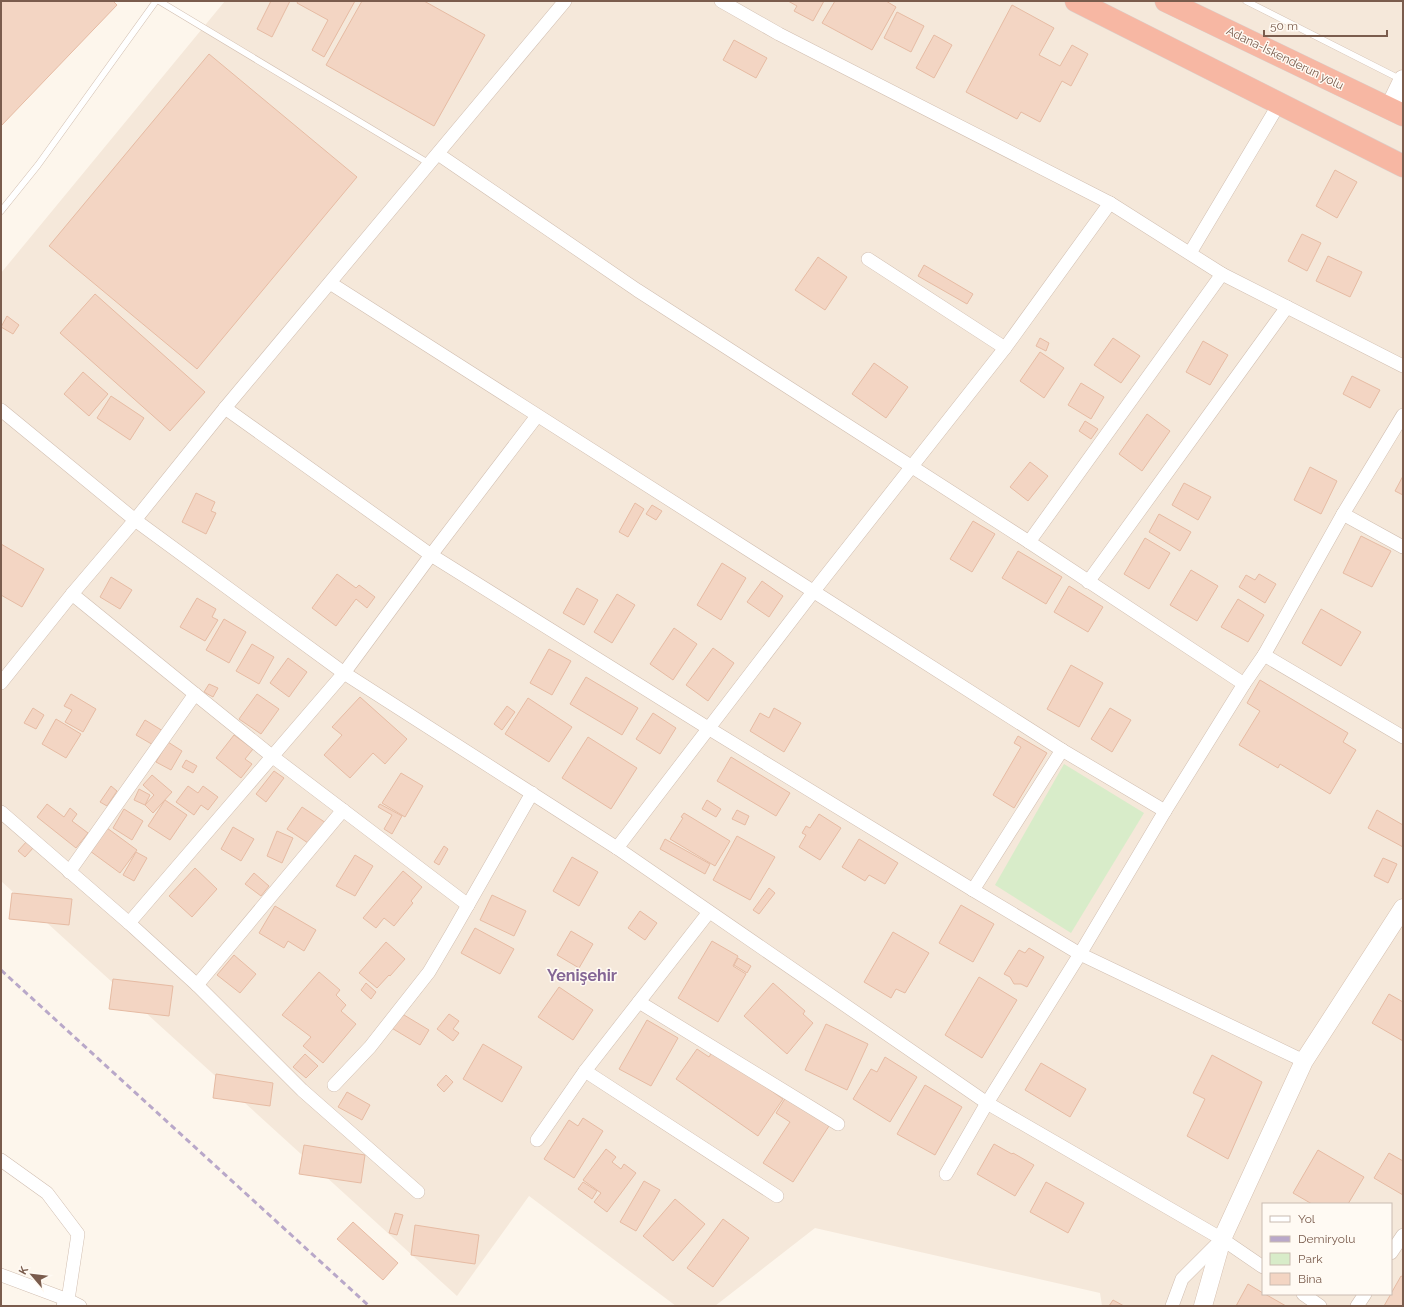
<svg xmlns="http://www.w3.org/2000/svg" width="1404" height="1307" font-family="Raleway,sans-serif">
<rect width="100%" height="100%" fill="#fdf6ec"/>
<path fill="#f5e8da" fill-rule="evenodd" d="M225 1H1403V1306H1102L1100 1293 815 1228 715 1306H676L529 1196 457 1296 1 881V273ZM1263 1204H1391V1294H1263Z"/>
<polygon fill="#d8ecc9" points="1064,764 1144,813 1071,933 995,885"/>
<g fill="#f3d5c3" stroke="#e6bba3">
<polygon points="1,1 113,1 117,5 1,126"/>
<polygon points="271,1 290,1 272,37 257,29"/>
<polygon points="298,1 355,1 324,57 312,50 328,20 297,3"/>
<polygon points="362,1 424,1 485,35 434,126 326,65"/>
<polygon points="788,1 824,1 813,21 794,11 797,6"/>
<polygon points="835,1 886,1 896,7 872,50 822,23"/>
<polygon points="1012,5 1054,28 1039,55 1060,66 1072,45 1088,54 1071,86 1062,81 1040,122 1021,112 1017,119 966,92"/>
<polygon points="897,12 924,26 911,52 884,38"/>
<polygon points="934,35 952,45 934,78 916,68"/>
<polygon points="734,40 767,58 756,78 723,60"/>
<polygon points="209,54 357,177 197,369 49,246"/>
<polygon points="1335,170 1357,182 1337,218 1316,206"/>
<polygon points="1302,234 1321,243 1307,271 1288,261"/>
<polygon points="1328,256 1362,272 1350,297 1316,281"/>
<polygon points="818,257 847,277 825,310 795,290"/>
<polygon points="924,265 973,294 967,304 918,276"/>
<polygon points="95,294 205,392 170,431 60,333"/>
<polygon points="7,316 19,325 13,334 1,327"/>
<polygon points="1040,338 1049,343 1046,351 1036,346"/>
<polygon points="1113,338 1140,356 1121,383 1094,365"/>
<polygon points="1203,341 1228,355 1210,385 1186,372"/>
<polygon points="1040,352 1064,368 1044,398 1020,381"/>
<polygon points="874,363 908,387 886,418 852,394"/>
<polygon points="83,372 108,394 89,416 64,394"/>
<polygon points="1352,376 1380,390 1370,408 1343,394"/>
<polygon points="1081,383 1104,397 1091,419 1068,405"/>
<polygon points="111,396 144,418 130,440 97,418"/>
<polygon points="1147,414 1170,431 1142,471 1119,454"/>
<polygon points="1085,421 1098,429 1091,439 1079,431"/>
<polygon points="1030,462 1048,476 1028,501 1010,487"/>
<polygon points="1310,467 1337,481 1321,514 1294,500"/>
<polygon points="1403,476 1403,495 1395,491"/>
<polygon points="1184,483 1211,497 1198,520 1172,505"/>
<polygon points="196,493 215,502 211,511 216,513 206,534 182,522"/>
<polygon points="635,503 644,509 628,537 619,532"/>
<polygon points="652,505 662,511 656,520 646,514"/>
<polygon points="1159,514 1191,532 1180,551 1149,532"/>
<polygon points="973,521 995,534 972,572 950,559"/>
<polygon points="1361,536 1391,551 1372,587 1343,573"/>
<polygon points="1145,538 1170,553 1149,589 1124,574"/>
<polygon points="1,544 44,569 22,607 1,595"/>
<polygon points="1018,551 1062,577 1046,604 1002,578"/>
<polygon points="722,563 746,578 721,620 697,605"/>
<polygon points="1191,570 1218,586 1197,621 1170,605"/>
<polygon points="337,574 356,588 359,585 375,597 367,608 356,599 336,626 312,608"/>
<polygon points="1259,574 1276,584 1265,603 1239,587 1246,575 1255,580"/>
<polygon points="111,577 132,590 120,609 100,597"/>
<polygon points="762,581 783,596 769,617 747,602"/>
<polygon points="1069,586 1103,607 1088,632 1054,612"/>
<polygon points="577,588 598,600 584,625 563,613"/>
<polygon points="617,594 635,605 612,643 594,632"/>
<polygon points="197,598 216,609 212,617 218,620 205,641 180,627"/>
<polygon points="1238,599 1264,615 1248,642 1221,627"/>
<polygon points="1321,609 1361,632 1341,666 1302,643"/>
<polygon points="224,619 246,632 229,663 206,650"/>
<polygon points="674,628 697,644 673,680 650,664"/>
<polygon points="252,644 274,657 259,684 236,671"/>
<polygon points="713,648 734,663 708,701 686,685"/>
<polygon points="549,649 571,661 552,695 530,683"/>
<polygon points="288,658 307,672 289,697 270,683"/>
<polygon points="1071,665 1103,683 1079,727 1047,709"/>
<polygon points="586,677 638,708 622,735 570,704"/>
<polygon points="1260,680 1348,733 1343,742 1356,750 1330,794 1280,764 1278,768 1239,745 1260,711 1247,703"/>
<polygon points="209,684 218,688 213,697 204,692"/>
<polygon points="71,694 96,709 83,732 65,722 72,710 64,706"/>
<polygon points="257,694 279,709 261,734 239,719"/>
<polygon points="360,697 407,739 385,764 373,753 350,778 324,755 342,735 332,727"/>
<polygon points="528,698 572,727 549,762 505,734"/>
<polygon points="507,706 515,712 502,730 494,724"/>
<polygon points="33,708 44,715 36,729 24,723"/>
<polygon points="774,708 801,723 784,752 750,731 760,713 769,718"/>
<polygon points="1110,708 1131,720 1112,752 1091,739"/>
<polygon points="653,713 676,728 660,754 636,739"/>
<polygon points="56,719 81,734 66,758 42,744"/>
<polygon points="145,720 163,731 155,746 136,735"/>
<polygon points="234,735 253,749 245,759 252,764 241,778 216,758"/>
<polygon points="1018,736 1047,753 1014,808 993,795 1021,747 1014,743"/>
<polygon points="588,737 637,768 611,809 562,778"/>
<polygon points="168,742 182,751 171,770 156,762"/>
<polygon points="731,757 790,793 776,816 717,781"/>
<polygon points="186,760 197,766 193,773 182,767"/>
<polygon points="274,771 284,778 266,802 256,794"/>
<polygon points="401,773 423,786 405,817 382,803"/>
<polygon points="152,775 172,792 153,813 145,805 154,795 143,785"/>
<polygon points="111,786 117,791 107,806 100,802"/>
<polygon points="188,786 198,793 203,786 218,797 208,810 201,805 194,815 176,802"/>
<polygon points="139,789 150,795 145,805 134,800"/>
<polygon points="165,800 187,815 170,840 148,826"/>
<polygon points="707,800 721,809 716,817 702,809"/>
<polygon points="47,804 64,817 70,808 77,814 72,821 88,833 76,848 37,817"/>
<polygon points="380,804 402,816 392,834 384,829 392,815 378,807"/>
<polygon points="302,807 326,823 311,845 287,829"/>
<polygon points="124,809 143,821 132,840 113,828"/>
<polygon points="737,810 749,816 745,825 732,819"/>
<polygon points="1377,810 1403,825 1403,847 1368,828"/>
<polygon points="684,813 730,841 715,866 670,839 683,818 681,817"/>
<polygon points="819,814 841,828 820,860 799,847 806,835 802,833 806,826 810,828"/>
<polygon points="233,827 254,839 241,861 221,849"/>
<polygon points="107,828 137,850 120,873 90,851"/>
<polygon points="277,831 293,838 282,863 267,856"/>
<polygon points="737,836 775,857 750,900 713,880"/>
<polygon points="665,839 710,864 705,874 660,849"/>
<polygon points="859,839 898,863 885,884 869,875 865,881 842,867"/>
<polygon points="27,841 34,847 25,857 18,851"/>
<polygon points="444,846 448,849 439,865 434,862"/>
<polygon points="136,852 147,858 134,881 123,875"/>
<polygon points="355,855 373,866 355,896 336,886"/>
<polygon points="572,857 598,872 579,906 553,891"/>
<polygon points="1383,858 1397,864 1388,883 1374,876"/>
<polygon points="195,868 217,889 192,917 169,896"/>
<polygon points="403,871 422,887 411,901 413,903 394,926 384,918 376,928 363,918"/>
<polygon points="254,873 269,886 261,896 245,884"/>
<polygon points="769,888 775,893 759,914 753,910"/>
<polygon points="12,893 72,899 69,925 9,919"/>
<polygon points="492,895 526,911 514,936 480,920"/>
<polygon points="961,905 994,924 973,962 939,943"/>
<polygon points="275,906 316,930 304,951 288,941 284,948 259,933"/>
<polygon points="640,911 657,923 645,940 628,928"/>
<polygon points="475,928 514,949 500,974 461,953"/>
<polygon points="571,931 593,944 579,968 557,955"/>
<polygon points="893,932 929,953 905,993 896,989 891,998 864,982"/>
<polygon points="712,941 738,956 733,966 746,974 718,1022 678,998"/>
<polygon points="386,942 405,959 390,976 389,975 377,988 359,973"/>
<polygon points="1029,948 1044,957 1027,987 1021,984 1014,984 1010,977 1004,974 1019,950 1025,953"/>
<polygon points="234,955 256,974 240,993 217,975"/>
<polygon points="738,958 751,966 747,973 734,965"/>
<polygon points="319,972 340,990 336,995 346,1005 341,1011 356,1024 323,1063 303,1046 311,1037 282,1015"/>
<polygon points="979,977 1017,1000 982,1058 945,1035"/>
<polygon points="113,979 173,986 169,1016 109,1009"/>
<polygon points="366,983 376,992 371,999 361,990"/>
<polygon points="773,983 805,1011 803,1014 813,1023 787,1054 744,1016"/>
<polygon points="559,987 593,1010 573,1040 538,1017"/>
<polygon points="1389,994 1403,1002 1403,1041 1372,1023"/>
<polygon points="399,1012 429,1030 420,1045 390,1027"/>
<polygon points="449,1014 459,1021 453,1029 459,1033 453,1041 437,1029"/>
<polygon points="647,1020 678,1038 651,1086 619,1069"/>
<polygon points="826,1024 868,1044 847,1090 805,1070"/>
<polygon points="483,1044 522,1067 502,1102 463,1079"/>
<polygon points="697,1049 709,1057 713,1050 783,1099 758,1136 676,1079"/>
<polygon points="305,1054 318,1066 306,1078 293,1067"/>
<polygon points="1212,1055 1262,1082 1228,1159 1187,1136 1205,1099 1193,1093"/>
<polygon points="885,1057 917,1077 890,1122 853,1099 871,1069 877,1072"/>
<polygon points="1041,1063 1086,1089 1070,1117 1025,1090"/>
<polygon points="216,1074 273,1083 270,1106 213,1098"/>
<polygon points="446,1075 453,1082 444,1092 437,1085"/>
<polygon points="925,1085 962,1107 935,1155 897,1134"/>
<polygon points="347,1092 370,1105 362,1120 338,1107"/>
<polygon points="786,1097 829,1126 793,1182 763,1163 790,1122 776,1113"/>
<polygon points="583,1118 603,1131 574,1178 544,1159 569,1120 578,1126"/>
<polygon points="994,1144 1012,1154 1013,1153 1034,1165 1015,1196 977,1174"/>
<polygon points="304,1145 365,1155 361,1183 299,1174"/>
<polygon points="606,1149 616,1157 612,1162 621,1169 624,1164 636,1173 607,1212 594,1202 601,1193 583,1180"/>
<polygon points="1318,1150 1364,1177 1348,1204 1312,1204 1293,1193"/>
<polygon points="1389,1153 1403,1161 1403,1195 1374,1178"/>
<polygon points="644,1181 660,1190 636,1231 620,1222"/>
<polygon points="583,1182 597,1191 592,1199 578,1189"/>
<polygon points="1046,1182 1084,1203 1068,1233 1030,1212"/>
<polygon points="675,1199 705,1224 673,1261 643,1236"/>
<polygon points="395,1213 403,1215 397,1235 389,1233"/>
<polygon points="723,1219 749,1238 713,1287 687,1268"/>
<polygon points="353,1222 398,1263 383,1280 337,1239"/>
<polygon points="415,1225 479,1235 475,1264 411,1255"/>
<polygon points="1401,1276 1403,1277 1403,1306 1384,1306"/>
<polygon points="1248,1284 1263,1293 1263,1294 1265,1294 1286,1306 1236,1306"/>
<polygon points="1113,1300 1124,1306 1109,1306"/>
</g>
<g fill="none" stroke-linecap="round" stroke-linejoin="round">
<g stroke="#d1beb0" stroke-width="7">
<g id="lane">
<polyline points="159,1 430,164"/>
<polyline points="1246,1 1402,80"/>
<polyline points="1,211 38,165 156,1"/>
</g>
</g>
<g stroke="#d1beb0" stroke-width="14">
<g id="street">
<polyline points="721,1 779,34 1110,203 1222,274 1403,366"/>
<polyline points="438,154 637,290 1029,542 1244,684"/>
<polyline points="1190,253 1279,104"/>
<polyline points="868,259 1005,348"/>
<polyline points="330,283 1062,750 1165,811"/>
<polyline points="225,408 431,555 708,728 973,890 1080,954 1304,1061"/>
<polyline points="1,410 135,520 344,673 617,848 987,1103 1222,1239 1263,1267"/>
<polyline points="1343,514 1403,547"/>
<polyline points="1029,542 1222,274"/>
<polyline points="1088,582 1287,307"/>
<polyline points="72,594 195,694"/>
<polyline points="1264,655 1403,737"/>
<polyline points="1,683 72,594 135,520 225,408 565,1"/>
<polyline points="1,812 129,923 197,985 302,1090 418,1192"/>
<polyline points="617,848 813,592 1005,348 1110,203"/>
<polyline points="69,872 195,694 273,757 468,905"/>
<polyline points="973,890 1062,750"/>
<polyline points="129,923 344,673 431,555 537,416"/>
<polyline points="197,985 343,810"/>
<polyline points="639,1002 838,1124"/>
<polyline points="585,1071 777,1196"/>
<polyline points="334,1085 370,1047 429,972 452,933 532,793"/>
<polyline points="537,1140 585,1071 709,912"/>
<polyline points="1,1160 47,1193 78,1234 68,1300 63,1306"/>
<polyline points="946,1174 987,1103 1080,954 1165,811 1244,684 1264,655 1343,514 1403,415"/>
<polyline points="1391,1253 1403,1235"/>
<polyline points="1,1275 68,1300 80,1306"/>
<polyline points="1303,1294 1320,1306"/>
<polyline points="1172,1306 1182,1279 1221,1240"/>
<polyline points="1357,1306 1365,1294"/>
</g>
</g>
<g stroke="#d6c0b0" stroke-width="19">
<g id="secondary">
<polyline points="1389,108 1403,79"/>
<polyline points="1203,1306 1222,1239 1304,1061 1403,908"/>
</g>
</g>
<g stroke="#dad1cd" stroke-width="23">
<g id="highway">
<polyline points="1076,1 1403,166"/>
<polyline points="1166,1 1403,115"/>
</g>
</g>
<use href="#lane" stroke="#fff" stroke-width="6"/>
<use href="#street" stroke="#fff" stroke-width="13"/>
<use href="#secondary" stroke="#fff" stroke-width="18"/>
<use href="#highway" stroke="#f7b7a3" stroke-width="22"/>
<polyline stroke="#b9a8c9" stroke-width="3" stroke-dasharray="6 4" stroke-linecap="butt" points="1,970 369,1306"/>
</g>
<g text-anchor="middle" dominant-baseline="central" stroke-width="3" stroke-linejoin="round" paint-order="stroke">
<g font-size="12" fill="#7a5c4d" stroke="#fffaf3">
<text transform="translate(1285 58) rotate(26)">Adana-İskenderun yolu</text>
</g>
<g font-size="16" font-weight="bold" fill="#846695" stroke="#fffaf3">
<text x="582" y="975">Yenişehir</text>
</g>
</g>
<rect width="1404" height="1307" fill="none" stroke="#7a5c4d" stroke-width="4"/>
<rect x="1262" y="1203" width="130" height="92" fill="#fffaf3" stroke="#cabbb1"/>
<rect x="1270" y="1216" width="20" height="6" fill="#ffffff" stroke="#cabbb1"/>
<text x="1298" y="1223" font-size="12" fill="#7a5c4d">Yol</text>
<rect x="1270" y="1236" width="20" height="6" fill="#b9a8c9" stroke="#cabbb1"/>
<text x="1298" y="1243" font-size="12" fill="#7a5c4d">Demiryolu</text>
<rect x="1270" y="1253" width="20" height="12" fill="#d8ecc9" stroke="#cabbb1"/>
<text x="1298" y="1263" font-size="12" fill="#7a5c4d">Park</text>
<rect x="1270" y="1273" width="20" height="12" fill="#f3d5c3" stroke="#cabbb1"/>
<text x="1298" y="1283" font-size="12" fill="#7a5c4d">Bina</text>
<g transform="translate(32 1275) rotate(298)" stroke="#fffaf3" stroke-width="3" paint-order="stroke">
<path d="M0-3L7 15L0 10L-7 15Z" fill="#7a5c4d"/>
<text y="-6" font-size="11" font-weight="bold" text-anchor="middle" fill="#7a5c4d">K</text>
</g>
<path d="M1264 30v6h123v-6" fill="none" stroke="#7a5c4d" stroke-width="2"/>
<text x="1270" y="30" font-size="12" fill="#7a5c4d" stroke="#fffaf3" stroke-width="3" paint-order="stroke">50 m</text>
</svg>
